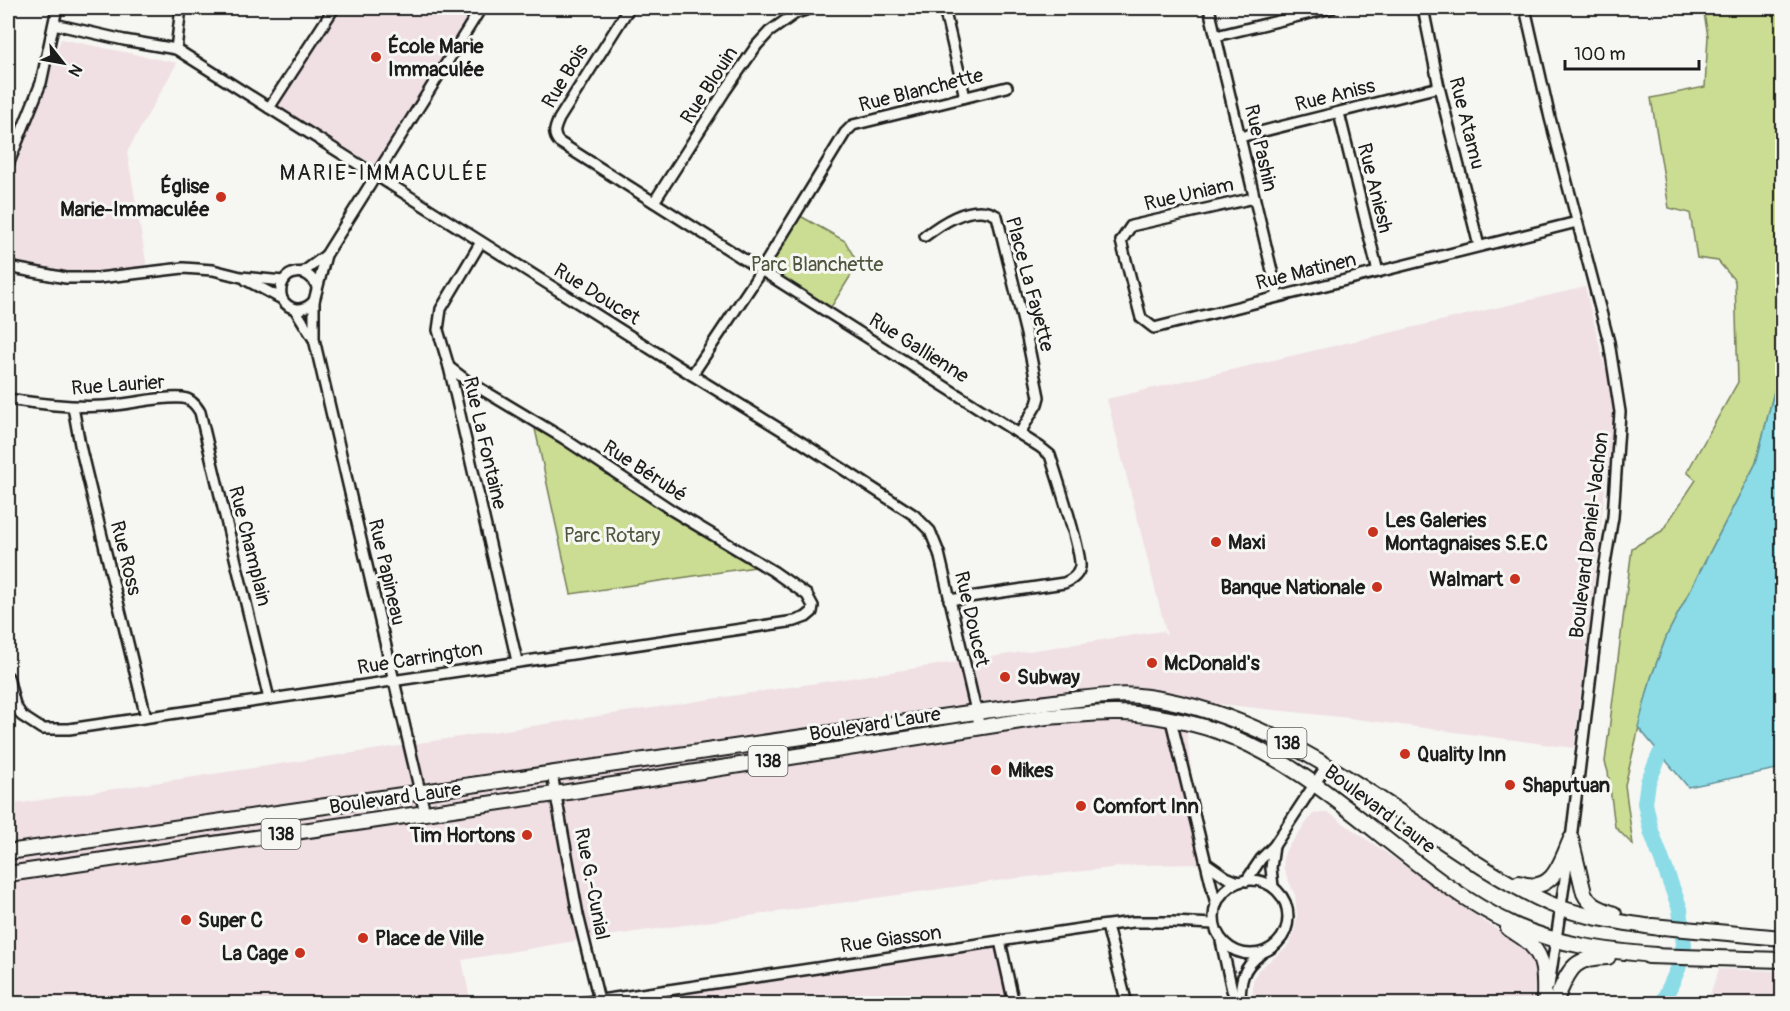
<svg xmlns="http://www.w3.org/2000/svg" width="1790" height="1011" font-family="Pangolin,sans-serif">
<rect width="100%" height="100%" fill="#f6f6f2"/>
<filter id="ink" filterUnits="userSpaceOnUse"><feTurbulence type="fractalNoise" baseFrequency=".0167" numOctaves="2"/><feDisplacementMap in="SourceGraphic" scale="12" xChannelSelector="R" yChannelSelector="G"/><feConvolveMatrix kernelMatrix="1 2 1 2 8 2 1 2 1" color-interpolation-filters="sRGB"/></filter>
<g filter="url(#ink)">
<g fill="#f0e0e4">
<polygon points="342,8 473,8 374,165 278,106"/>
<polygon points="61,39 177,63 127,152 147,267 68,275 24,265 8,259 8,180 37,111"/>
<polygon points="1585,287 1608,379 1614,414 1574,748 1349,718 1183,700 1202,864 1138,865 1010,879 586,939 462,960 471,1003 8,1004 8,805 1162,631 1167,636 1107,399"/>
<polygon points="1320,813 1329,813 1485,922 1522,945 1529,956 1536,974 1533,1003 1253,1004 1253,981 1258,970 1286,948 1294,935 1297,916 1295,895 1284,870 1283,858 1287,848 1313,814"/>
<polygon points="997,947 1008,1003 596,1004"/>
<polygon points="1719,969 1782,971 1782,1003 1707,1003"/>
</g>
<g fill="#cadd92" stroke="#737c57" stroke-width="1.5">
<polygon points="1703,8 1782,8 1782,360 1756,463 1667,635 1651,678 1625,785 1633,845 1615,827 1608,772 1605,762 1632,548 1662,531 1696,480 1687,472 1738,382 1735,281 1718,261 1697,258 1690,213 1669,208 1651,98 1705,87 1708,36"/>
<polygon points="795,213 845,241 858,264 828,312 759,267"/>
<polygon points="534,424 762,566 571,594"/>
</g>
<polygon fill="#8cdce8" stroke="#5f8f96" stroke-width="1.5" points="1782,360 1782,768 1688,787 1638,727 1651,678 1667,635 1756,463"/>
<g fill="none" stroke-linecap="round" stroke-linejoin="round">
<polyline stroke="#8cdce8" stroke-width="16" points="1660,754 1648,782 1645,803 1651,831 1680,909 1684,945 1678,969 1662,1004"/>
<g stroke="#1c1c1c" stroke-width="14">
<g id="minor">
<path d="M629 8 559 119C555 128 552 134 559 142L1040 447 1050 455C1056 474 1082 552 1080 567 1078 576 1072 580 1064 583L949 600"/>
<polyline points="944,8 965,97"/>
<polyline points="1209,8 1278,296"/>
<polyline points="1423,8 1439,87 1479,246"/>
<polyline points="1525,8 1550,118 1609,342 1620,412 1613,517 1603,575 1571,839 1549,986"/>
<polyline points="54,24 124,40 176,49 692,375 801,442 914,515 930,531 939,553 980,728"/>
<polyline points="1216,36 1332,8"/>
<polyline points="176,49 181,8"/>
<polyline points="269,108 334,8"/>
<polyline points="1339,113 1378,272"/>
<polyline points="1240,137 1439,87"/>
<polyline points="8,165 41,83 57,8"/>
<polyline points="1254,198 1131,226 1121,241 1141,318 1154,328 1577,222"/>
<polyline points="654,202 725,91 757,45 769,32 796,13 812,8"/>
<path d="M925 236C943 222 974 201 997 216L1027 338 1039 397 1037 404 1020 433"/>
<polyline points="481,242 441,309 438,330 449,367 517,661"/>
<polyline points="8,267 66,278 98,278 183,268 213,270 241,277 283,281"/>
<polyline points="302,273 326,255"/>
<path d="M246 280 282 299C290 312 304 312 314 301"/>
<path d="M282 299C274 273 307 261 317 287"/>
<polyline points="295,309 313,338"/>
<polyline points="692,375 752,285 845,133 853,125 1007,87"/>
<path d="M8 399C40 404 72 408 104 406 130 405 157 396 183 398 191 399 196 405 200 412L269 699"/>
<polyline points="73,407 81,450 146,717"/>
<polyline points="8,677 15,705 22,716 42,729 69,729 795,621 806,617 812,612 813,606 807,595 773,571 673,511 563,438 466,380 449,367"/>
<polyline points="1171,720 1216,904"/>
<polyline points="552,774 578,915 599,1000"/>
<polyline points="425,813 314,339 314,301 326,255 481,8"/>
<polyline points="1206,863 1226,877 1238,882"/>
<circle cx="1251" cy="917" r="37"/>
<polyline points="1246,881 1261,859 1274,846 1327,765"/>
<polyline points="1273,887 1271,868 1274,846"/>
<polyline points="1107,926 1127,1004"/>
<polyline points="1000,941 1014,1004"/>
<polyline points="1221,941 1232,990 1238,1004"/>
<polyline points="574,1004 1100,926 1133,922 1172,922 1214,924"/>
<path d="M1240 1004C1240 981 1242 968 1261 954"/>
</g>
</g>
<g stroke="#1c1c1c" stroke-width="18">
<g id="highway">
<path d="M1571 839 1584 893C1590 906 1601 909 1614 914"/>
<path d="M8 852 976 712C1007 708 1039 704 1070 700 1096 697 1122 693 1147 697 1255 712 1343 774 1431 833 1469 859 1507 884 1548 903 1583 918 1622 922 1659 928"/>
<path d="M8 874 555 794 1046 717C1070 716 1095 712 1119 713 1146 713 1191 722 1217 731 1331 772 1406 875 1514 925 1558 945 1607 951 1656 955"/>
<path d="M1519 883C1553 895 1560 863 1571 839"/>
<polyline points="1652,926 1782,938"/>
<path d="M1508 928C1516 934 1525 938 1531 945 1547 961 1544 983 1544 1004"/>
<polyline points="1648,956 1782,960"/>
<path d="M1554 1004C1569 973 1569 957 1608 957"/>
</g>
</g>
<use href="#minor" stroke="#f6f6f2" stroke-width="9"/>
<use href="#highway" stroke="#f6f6f2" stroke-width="14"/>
</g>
</g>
<g fill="#c8321e" stroke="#f6f6f2" stroke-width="2">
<circle cx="376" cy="57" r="6"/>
<circle cx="221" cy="197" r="6"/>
<circle cx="1373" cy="532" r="6"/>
<circle cx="1216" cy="542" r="6"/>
<circle cx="1515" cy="579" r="6"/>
<circle cx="1377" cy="587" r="6"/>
<circle cx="1152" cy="663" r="6"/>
<circle cx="1005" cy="677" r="6"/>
<circle cx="1405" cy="754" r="6"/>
<circle cx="996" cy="770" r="6"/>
<circle cx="1510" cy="785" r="6"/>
<circle cx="1081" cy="806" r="6"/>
<circle cx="527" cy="835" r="6"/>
<circle cx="186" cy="920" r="6"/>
<circle cx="363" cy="938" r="6"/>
<circle cx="300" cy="953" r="6"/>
</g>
<g text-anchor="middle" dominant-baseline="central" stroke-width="6" stroke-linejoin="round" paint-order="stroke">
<g fill="#f6f6f2" stroke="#5d5d5c" stroke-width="1.5">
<rect x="1267.5" y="728" width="39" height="30" rx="4.5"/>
<rect x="748.5" y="746" width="39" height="30" rx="4.5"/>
<rect x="261.5" y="819" width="39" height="30" rx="4.5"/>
</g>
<g font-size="18" font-weight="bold" fill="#1c1c1c">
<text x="1287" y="743">138</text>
<text x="768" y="761">138</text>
<text x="281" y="834">138</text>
</g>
<g font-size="20" font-weight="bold" fill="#1c1c1c" stroke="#f6f6f2" text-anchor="start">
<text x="388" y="46">École Marie<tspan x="388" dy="23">Immaculée</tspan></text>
<text x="209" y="186" text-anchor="end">Église<tspan x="209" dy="23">Marie-Immaculée</tspan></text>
<text x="1385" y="520">Les Galeries<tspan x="1385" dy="23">Montagnaises S.E.C</tspan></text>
<text x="1228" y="542">Maxi</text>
<text x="1503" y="579" text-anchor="end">Walmart</text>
<text x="1365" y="587" text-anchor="end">Banque Nationale</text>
<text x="1164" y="663">McDonald's</text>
<text x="1017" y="677">Subway</text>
<text x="1417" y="754">Quality Inn</text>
<text x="1008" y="770">Mikes</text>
<text x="1522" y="785">Shaputuan</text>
<text x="1093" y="806">Comfort Inn</text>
<text x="515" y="835" text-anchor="end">Tim Hortons</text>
<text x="198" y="920">Super C</text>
<text x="375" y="938">Place de Ville</text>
<text x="288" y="953" text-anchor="end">La Cage</text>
</g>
<g font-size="20" fill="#1c1c1c" stroke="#f6f6f2">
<text transform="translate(565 76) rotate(-59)">Rue Bois</text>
<text transform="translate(709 85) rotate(-57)">Rue Blouin</text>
<text transform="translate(921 90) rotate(-14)">Rue Blanchette</text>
<text transform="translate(1335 95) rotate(-14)">Rue Aniss</text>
<text transform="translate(1467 123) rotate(76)">Rue Atamu</text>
<text transform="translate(1261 148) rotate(77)">Rue Pashin</text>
<text transform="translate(1375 188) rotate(76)">Rue Aniesh</text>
<text transform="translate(1189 194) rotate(-13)">Rue Uniam</text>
<text transform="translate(1306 271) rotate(-14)">Rue Matinen</text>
<text transform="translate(1030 284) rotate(75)">Place La Fayette</text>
<text transform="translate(597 294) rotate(32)">Rue Doucet</text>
<text transform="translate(919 348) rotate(32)">Rue Gallienne</text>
<text transform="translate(118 385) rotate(-4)">Rue Laurier</text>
<text transform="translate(485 443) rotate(77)">Rue La Fontaine</text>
<text transform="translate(645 471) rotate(33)">Rue Bérubé</text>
<text transform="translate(1589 535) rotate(-83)">Boulevard Daniel-Vachon</text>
<text transform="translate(250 546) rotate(76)">Rue Champlain</text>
<text transform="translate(126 558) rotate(76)">Rue Ross</text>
<text transform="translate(387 572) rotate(77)">Rue Papineau</text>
<text transform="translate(972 619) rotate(77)">Rue Doucet</text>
<text transform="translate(420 658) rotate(-9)">Rue Carrington</text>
<text transform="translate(875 724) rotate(-9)">Boulevard Laure</text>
<text transform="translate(395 798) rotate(-8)">Boulevard Laure</text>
<text transform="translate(1380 809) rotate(37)">Boulevard Laure</text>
<text transform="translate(592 884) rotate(79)">Rue G.-Cunial</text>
<text transform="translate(891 939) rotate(-8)">Rue Giasson</text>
</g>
<g font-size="20" fill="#50563f" stroke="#f6f6f2">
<text x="817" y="264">Parc Blanchette</text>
<text x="612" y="535">Parc Rotary</text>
</g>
<g font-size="22" letter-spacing="1.5" fill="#1c1c1c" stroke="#f6f6f2">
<text x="384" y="173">MARIE-IMMACULÉE</text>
</g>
</g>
<rect width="1790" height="1011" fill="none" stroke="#f6f6f2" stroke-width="30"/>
<rect x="15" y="15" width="1760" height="981" fill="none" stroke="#1c1c1c" stroke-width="2" filter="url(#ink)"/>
<g transform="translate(63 63) rotate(121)" stroke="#f6f6f2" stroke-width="4.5" paint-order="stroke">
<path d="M0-4.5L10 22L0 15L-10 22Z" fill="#1c1c1c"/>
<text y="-9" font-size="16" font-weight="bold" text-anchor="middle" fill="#1c1c1c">N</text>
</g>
<path d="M1565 60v9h134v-9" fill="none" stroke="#1c1c1c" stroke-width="3"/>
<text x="1574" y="60" font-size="18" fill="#1c1c1c" stroke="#f6f6f2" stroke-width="4.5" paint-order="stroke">100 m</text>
</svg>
